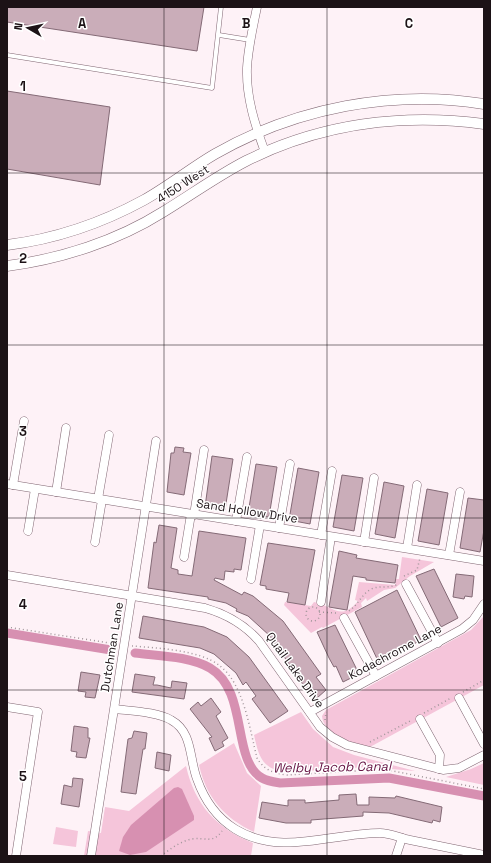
<svg xmlns="http://www.w3.org/2000/svg" width="491" height="863" font-family="'Space Grotesk',sans-serif">
<rect width="100%" height="100%" fill="#fef2f7"/>
<g fill="#f5c5da">
<path d="M402 557 434 562 410 576 395 588 384 590 367 601 366 598 361 603 362 607 323 628 322 627 311 633 284 605 285 602 311 606 314 602C334 606 341 622 358 601L355 600 359 582 395 585 396 579H399Z"/>
<path d="M484 616V685L370 747C355 745 323 734 322 716L326 710 471 630Z"/>
<path d="M301 712 313 729 333 747 354 755 415 771 367 767 288 772C262 770 259 757 254 735Z"/>
<path d="M234 743 247 773 261 786 254 832C224 818 206 797 199 765Z"/>
<polygon points="484,763 484,785 446,777 471,769"/>
<path d="M186 766C195 805 216 828 253 843L251 856H84L88 831 101 833 105 807 129 811Z"/>
<polygon points="56,827 78,831 76,847 53,844"/>
</g>
<polygon fill="#d790b1" points="178,787 182,789 194,816 194,820 146,852 130,855 119,851 123,837 131,825 174,788"/>
<g fill="none" stroke-linecap="round" stroke-linejoin="round">
<g stroke="#d790b1" stroke-width="9">
<polyline points="7,633 111,650"/>
<path d="M135 653C159 656 189 656 210 668 249 691 231 760 262 778 267 781 274 782 280 783L389 778 484 796"/>
</g>
</g>
<g fill="#caadb9" stroke="#846a76">
<polygon points="7,7 204,7 197,51 7,22"/>
<polygon points="7,91 110,107 100,185 7,169"/>
<polygon points="175,447 184,448 183,452 191,453 184,495 167,492 171,453 174,453"/>
<polygon points="212,456 233,459 225,510 205,507"/>
<polygon points="256,464 277,467 269,517 248,514"/>
<polygon points="298,468 319,472 310,524 289,520"/>
<polygon points="342,475 363,478 354,531 333,527"/>
<polygon points="384,482 404,486 395,538 375,534"/>
<polygon points="427,489 448,493 439,545 418,541"/>
<polygon points="468,498 484,500 484,530 480,552 460,548"/>
<polygon points="159,525 177,528 171,568 178,570 178,574 192,576 199,531 246,538 241,570 234,569 234,572 225,571 224,580 215,578 214,580 242,595 244,592 253,596 283,621 321,674 316,677 326,690 317,698 315,695 313,696 304,686 270,636 248,616 236,611 237,609 226,603 208,599 208,597 148,588 154,542 156,543"/>
<polygon points="268,543 315,550 305,605 287,602 289,593 266,589 266,586 260,585"/>
<polygon points="339,551 357,555 356,558 398,565 395,583 366,580 366,578 353,576 347,610 329,607"/>
<polygon points="434,569 458,618 441,627 416,576"/>
<polygon points="456,574 474,576 472,597 465,596 464,599 453,597"/>
<polygon points="397,590 421,640 379,663 355,612"/>
<polygon points="143,616 204,627 227,637 249,657 288,711 270,723 252,699 256,696 246,682 243,685 236,673 214,654 200,648 139,638"/>
<polygon points="335,625 359,674 343,682 336,666 334,667 329,658 317,632"/>
<polygon points="81,672 100,675 95,698 85,697 86,692 78,691"/>
<polygon points="135,674 155,677 153,685 157,685 171,688 172,681 187,683 184,699 132,692"/>
<polygon points="211,698 221,712 216,716 228,738 222,742 224,746 215,751 209,738 212,737 190,709 198,702 201,706"/>
<polygon points="74,726 88,728 88,738 90,738 86,758 76,757 77,752 71,751"/>
<polygon points="134,731 147,733 145,749 143,749 136,794 121,792 128,739 132,738"/>
<polygon points="157,752 171,755 169,771 155,768"/>
<polygon points="73,778 83,779 79,807 61,804 64,785 72,787"/>
<polygon points="356,794 357,805 369,805 369,797 395,798 396,796 442,807 440,822 433,820 432,823 389,813 363,812 363,816 311,820 311,823 286,823 259,818 262,802 288,806 288,800 305,800 305,803 339,800 339,795"/>
</g>
<g fill="none" stroke-linecap="round" stroke-linejoin="round">
<g stroke="#806672" stroke-width="5">
<g id="service">
<polyline points="219,35 250,40"/>
<polyline points="7,55 212,88 221,7"/>
</g>
</g>
<g stroke="#806672" stroke-width="9">
<g id="minor">
<path d="M257 7C253 27 248 48 247 68 246 97 255 125 265 152"/>
<polyline points="7,484 484,561"/>
<polyline points="13,485 24,421"/>
<polyline points="56,492 66,428"/>
<polyline points="98,499 109,435"/>
<polyline points="194,515 204,450"/>
<polyline points="236,521 247,457"/>
<polyline points="279,528 290,464"/>
<polyline points="28,531 35,489"/>
<polyline points="321,535 332,471"/>
<polyline points="95,542 102,500"/>
<polyline points="364,542 374,478"/>
<polyline points="407,548 417,485"/>
<polyline points="449,555 460,492"/>
<polyline points="184,557 191,514"/>
<path d="M7 575 205 608C226 614 244 624 259 641L320 727 332 737 347 745 443 770 459 768 484 755"/>
<polyline points="251,579 260,525"/>
<polyline points="406,584 438,643"/>
<polyline points="321,602 331,537"/>
<polyline points="344,618 376,676"/>
<polyline points="459,698 484,744"/>
<polyline points="7,707 38,712 16,856"/>
<path d="M115 709C131 711 158 712 171 720 193 732 189 758 197 779 204 799 216 817 235 829 281 857 331 833 380 833 390 833 400 838 410 840 435 845 459 850 484 855"/>
<polyline points="310,712 462,629 473,620 484,604"/>
<polyline points="420,719 440,755 439,769"/>
<polyline points="91,856 156,441"/>
<polyline points="396,856 402,838"/>
</g>
</g>
<g stroke="#806672" stroke-width="11">
<g id="tertiary">
<path d="M7 245C55 239 102 223 144 200 169 186 191 168 215 154 295 108 393 89 484 104"/>
<path d="M7 266C61 259 117 241 163 212 191 195 217 176 246 161 320 124 402 113 484 124"/>
</g>
</g>
<g stroke="#a1969a" stroke-width="1.5" stroke-dasharray="1 3" stroke-linecap="butt">
<polyline points="404,576 417,570 420,558"/>
<circle cx="313" cy="614" r="7"/>
<path d="M349 611C358 605 361 595 371 589 380 585 390 589 398 584"/>
<polyline points="319,612 337,613"/>
<polyline points="7,627 116,644"/>
<path d="M132 646C157 648 201 650 220 666 244 684 250 731 257 758 264 770 273 773 287 775L371 770H388L484 789"/>
<polyline points="463,692 484,680"/>
<polyline points="424,713 451,698"/>
<polyline points="325,720 326,712"/>
<polyline points="370,742 412,720"/>
<path d="M161 856C170 849 181 841 192 839 205 837 213 844 222 831"/>
</g>
<use href="#service" stroke="#fff" stroke-width="4"/>
<use href="#minor" stroke="#fff" stroke-width="8"/>
<use href="#tertiary" stroke="#fff" stroke-width="10"/>
</g>
<path fill="none" stroke="#1c1216" stroke-width="1" stroke-opacity="0.55" d="M164 7V856M327 7V856M7 173H484M7 345H484M7 518H484M7 690H484"/>
<g text-anchor="middle" dominant-baseline="central" stroke-width="3" stroke-linejoin="round" paint-order="stroke">
<g font-size="12" fill="#1c1216" stroke="#fff">
<text transform="translate(183 184) rotate(-33)">4150 West</text>
<text transform="translate(247 511) rotate(9)">Sand Hollow Drive</text>
<text transform="translate(112 647) rotate(-81)">Dutchman Lane</text>
<text transform="translate(395 652) rotate(-28)">Kodachrome Lane</text>
<text transform="translate(295 670) rotate(54)">Quail Lake Drive</text>
</g>
<g font-size="13" font-style="italic" fill="#651243" stroke="#fff">
<text transform="translate(332 767) rotate(-1)">Welby Jacob Canal</text>
</g>
</g>
<g font-size="13" text-anchor="middle" font-weight="bold" fill="#1c1216" stroke="#fff" stroke-width="3" stroke-linejoin="round" paint-order="stroke">
<text x="82" y="28">A</text>
<text x="246" y="28">B</text>
<text x="409" y="28">C</text>
<text x="23" y="91">1</text>
<text x="23" y="263">2</text>
<text x="23" y="436">3</text>
<text x="23" y="609">4</text>
<text x="23" y="781">5</text>
</g>
<rect width="491" height="863" fill="none" stroke="#1c1216" stroke-width="16"/>
<g transform="translate(28 28) rotate(279)" stroke="#ffffff" stroke-width="3" paint-order="stroke">
<path d="M0-3L7 15L0 10L-7 15Z" fill="#1c1216"/>
<text y="-6" font-size="11" font-weight="bold" text-anchor="middle" fill="#1c1216">N</text>
</g>
</svg>
